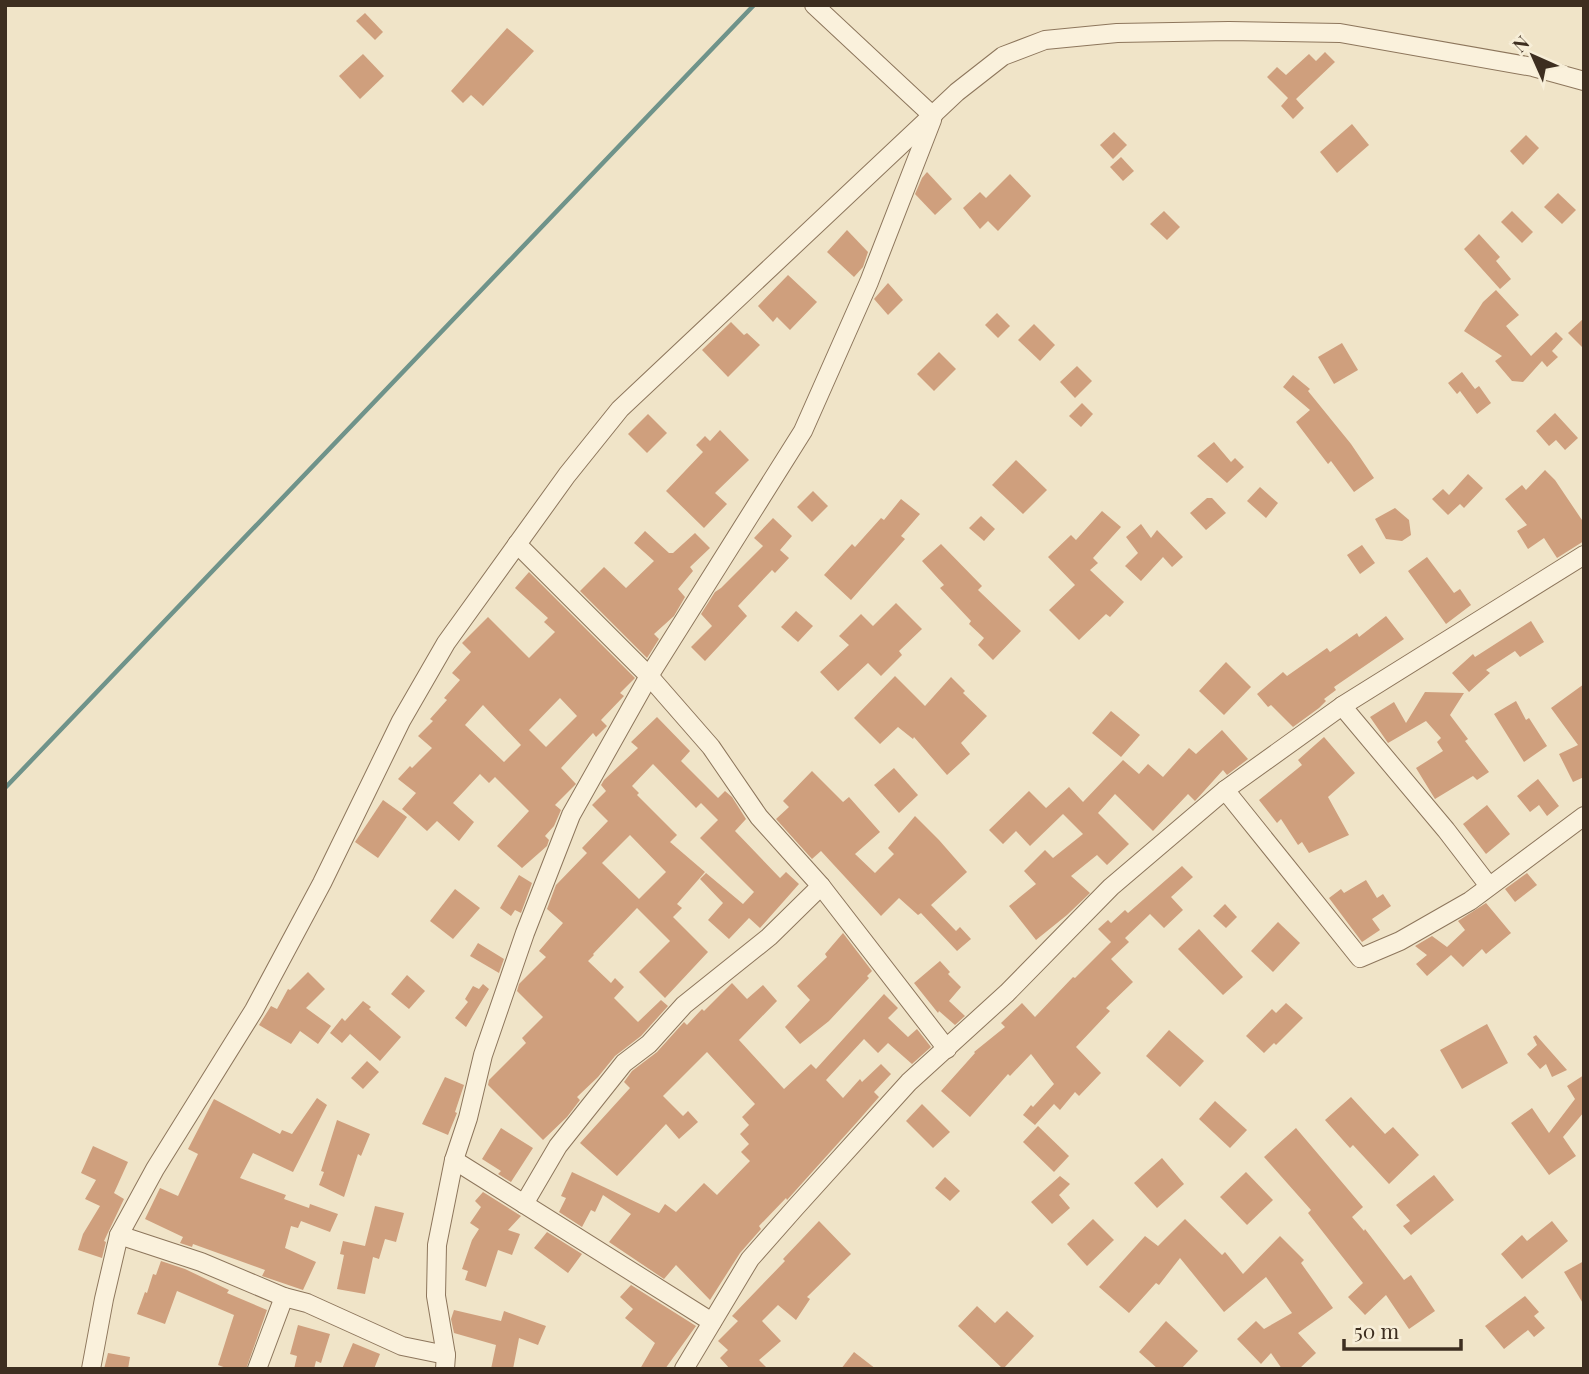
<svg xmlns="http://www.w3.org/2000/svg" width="1589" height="1374" font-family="'Playfair Display',serif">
<rect width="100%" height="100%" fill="#f0e4c8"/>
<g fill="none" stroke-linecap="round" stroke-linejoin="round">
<polyline stroke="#6f938a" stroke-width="4.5" points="5,788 754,5"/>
</g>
<g fill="#cf9f7d" fill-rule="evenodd">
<polygon points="365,13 383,32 375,40 356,21"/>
<polygon points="507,28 534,51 483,106 471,95 463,103 451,91"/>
<polygon points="1325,52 1335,62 1296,99 1304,108 1293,119 1281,106 1288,98 1267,77 1277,67 1286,75 1309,54 1316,61"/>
<polygon points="363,54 384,76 360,99 339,76"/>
<polygon points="1352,124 1369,145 1337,173 1320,152"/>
<polygon points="1114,132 1127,145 1113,159 1100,145"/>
<polygon points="1526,135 1539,148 1523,165 1510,151"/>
<polygon points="1121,157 1134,171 1123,181 1110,167"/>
<polygon points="927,172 952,199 935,215 915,194 922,178"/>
<polygon points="1010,174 1031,196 998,231 988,221 980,229 963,208 980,192 986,198"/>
<polygon points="1558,193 1576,210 1562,224 1544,207"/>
<polygon points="1164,211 1180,227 1167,240 1150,224"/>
<polygon points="1512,211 1533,232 1522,243 1501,222"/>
<polygon points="847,230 868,252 863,267 854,277 827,252"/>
<polygon points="1479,234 1500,257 1496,261 1511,279 1500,289 1464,249"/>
<polygon points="788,275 817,302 790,330 777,317 773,322 758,306"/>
<polygon points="888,283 903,300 888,315 874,299"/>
<polygon points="1496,290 1519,315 1506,326 1531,356 1556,332 1563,339 1552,351 1558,357 1547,367 1542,361 1523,382 1512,381 1495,361 1502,356 1464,331 1483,302"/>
<polygon points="997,313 1010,326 998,338 985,325"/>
<polygon points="1584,318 1584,349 1568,333"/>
<polygon points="731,322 744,335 747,333 760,345 728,377 702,350"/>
<polygon points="1034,324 1055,345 1040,361 1018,340"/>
<polygon points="1342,343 1358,370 1334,384 1318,357"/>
<polygon points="939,352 956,369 934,391 917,374"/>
<polygon points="1077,366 1092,381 1075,398 1060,382"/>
<polygon points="1462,372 1475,389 1479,386 1491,403 1477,414 1460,391 1457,394 1448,383"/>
<polygon points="1293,375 1310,389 1308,391 1351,444 1374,478 1354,492 1331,461 1328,464 1296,422 1310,410 1283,387"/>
<polygon points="1082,403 1093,414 1081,427 1069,416"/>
<polygon points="1555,413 1578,438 1565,450 1556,440 1549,446 1536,431"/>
<polygon points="648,414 667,433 647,453 628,434"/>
<polygon points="720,430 749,460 715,493 727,504 704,528 666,491 703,452 696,445 705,436 710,441"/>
<polygon points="1214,442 1231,462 1235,458 1244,467 1227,483 1197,456"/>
<polygon points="1016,460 1047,490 1023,514 992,485"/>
<polygon points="1545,470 1555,480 1584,523 1584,541 1557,558 1544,538 1528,549 1517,531 1527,525 1505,499 1522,485 1526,490"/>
<polygon points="1468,474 1483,488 1464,508 1460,504 1448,515 1432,499 1443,489 1449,495"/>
<polygon points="1260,487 1278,503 1266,518 1247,501"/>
<polygon points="813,491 828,506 812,522 797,507"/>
<polygon points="1207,498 1212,498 1226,513 1206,530 1190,513"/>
<polygon points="901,499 920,514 901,536 905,539 851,600 824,575 852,544 855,547 881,518 884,520"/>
<polygon points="1395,508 1409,520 1411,535 1402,541 1386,539 1375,519"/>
<polygon points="1102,511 1121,527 1093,558 1098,563 1090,570 1124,602 1110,617 1106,614 1079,640 1049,610 1075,585 1048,557 1071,535 1076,540"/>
<polygon points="981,516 995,529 984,541 969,528"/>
<polygon points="773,518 792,536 780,550 789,558 775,573 772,570 738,606 747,616 705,661 691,647 712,626 701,614 715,592 721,588 763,546 754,538"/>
<polygon points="1141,524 1151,538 1157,530 1183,557 1172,567 1163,557 1141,581 1125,566 1138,553 1126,537"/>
<polygon points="645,531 669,553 673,553 695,533 710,548 690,567 693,571 678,589 685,597 674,616 654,634 659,639 647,658 580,591 604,567 626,588 654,561 634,543"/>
<polygon points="941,544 982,586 978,590 1021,631 993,660 978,645 984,638 969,624 971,621 940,588 944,585 922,561"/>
<polygon points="1362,545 1375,563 1360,574 1347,555"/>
<polygon points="1427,557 1454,593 1460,589 1471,605 1446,624 1408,571"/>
<path d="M529 572 635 678 620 693 624 696 601 720 607 726 596 737 593 733 561 768 576 784 555 805 561 810 554 826 545 836 549 840 547 846 522 868 497 846 529 811 495 777 489 783 480 774 453 803 474 822 459 841 437 821 427 831 402 809 416 793 398 779 410 766 412 768 432 748 418 736 433 721 430 719 447 700 444 698 460 680 452 673 471 652 462 643 488 617 529 658 555 632 544 622 548 618 515 588ZM560 698 577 716 546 747 529 730ZM483 705 521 745 504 762 465 725Z"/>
<polygon points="896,603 922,629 899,651 902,655 881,676 868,663 838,691 820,672 849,645 839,636 861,614 873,626"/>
<polygon points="796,611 813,626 798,642 781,627"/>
<polygon points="1386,616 1404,639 1334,687 1336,690 1324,699 1326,701 1319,708 1293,727 1271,705 1268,707 1257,694 1283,672 1287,676 1327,648 1330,652 1357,633 1359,637"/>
<polygon points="1531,621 1544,642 1520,657 1515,651 1486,670 1490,673 1469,692 1452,673 1473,654 1475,657"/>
<polygon points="1226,662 1251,687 1224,715 1199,691"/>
<polygon points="895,676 925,706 951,677 965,691 963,693 987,716 961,743 970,754 947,775 914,737 913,739 898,727 880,744 854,718"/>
<polygon points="1584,684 1584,777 1573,782 1559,754 1578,745 1551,708"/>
<polygon points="1425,692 1464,693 1450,715 1468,739 1465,741 1489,772 1477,780 1473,776 1435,799 1416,768 1443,751 1437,742 1441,738 1426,721 1388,743 1370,717 1394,702 1406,723"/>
<polygon points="1516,701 1526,720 1529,718 1547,746 1524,762 1494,714"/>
<polygon points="1111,711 1140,735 1121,757 1092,733"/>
<path d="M657 717 690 751 681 761 718 798 725 791 732 797 746 819 735 831 780 878 786 872 799 884 760 928 749 918 729 939 708 920 723 903 700 879 706 873 743 904 754 892 700 838 718 820 701 803 696 808 653 764 632 786 639 793 637 795 677 835 670 842 705 872 677 904 682 908 673 917 708 952 665 998 639 972 670 941 637 908 593 954 594 955 588 961 611 983 615 978 624 987 614 998 638 1022 661 1000 668 1006 641 1036 615 1056 598 1077 577 1097 580 1100 567 1117 543 1140 488 1085 489 1080 526 1043 522 1038 543 1017 517 991 519 984 546 957 539 951 563 923 547 909 556 885 587 853 582 848 608 821 592 805 606 791 601 785 604 780 638 748 631 742ZM630 835 666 872 639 899 602 863Z"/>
<polygon points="1222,730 1248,759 1227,775 1223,770 1195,801 1188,794 1153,831 1115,794 1098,813 1129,844 1107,865 1097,855 1071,876 1090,893 1067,915 1036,940 1009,906 1036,884 1024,871 1045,850 1053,858 1083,834 1063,814 1030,846 1016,831 1003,844 989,830 1029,791 1046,808 1069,787 1083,802 1123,760 1139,774 1148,764 1163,777 1189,748 1196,754"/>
<polygon points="1324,737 1355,773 1328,797 1349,835 1309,853 1302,842 1298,845 1281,819 1277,823 1259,800 1302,765 1298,760"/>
<polygon points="894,768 918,795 899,813 874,785"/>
<polygon points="812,771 843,802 849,797 880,832 855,854 875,873 894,854 888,848 915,816 939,840 967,872 931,905 956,931 960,927 971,939 957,951 921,913 918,915 899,898 881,916 821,851 812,859 776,819 789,807 783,801"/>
<polygon points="1538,779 1559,806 1547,816 1539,805 1530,812 1517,796"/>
<polygon points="383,800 407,817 378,858 355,842"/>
<polygon points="1487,805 1510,834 1486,854 1463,824"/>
<polygon points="1182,866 1193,877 1171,897 1183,910 1164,928 1150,914 1125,938 1129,942 1111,959 1133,982 1106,1008 1110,1011 1076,1047 1101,1073 1079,1096 1075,1092 1060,1110 1054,1104 1035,1125 1023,1115 1031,1105 1033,1107 1054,1084 1031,1054 1010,1076 1008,1074 970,1117 941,1091 975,1053 974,1052 1005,1027 1001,1023 1022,1003 1035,1017 1073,977 1075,978 1111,942 1098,929 1108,920 1111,923 1125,910 1128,913"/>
<polygon points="1527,873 1537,885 1515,902 1505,889"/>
<polygon points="519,875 532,883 521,913 515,910 511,916 500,908"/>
<polygon points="1366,880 1377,898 1383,894 1391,906 1372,919 1380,930 1362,942 1329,898 1341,889 1344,893"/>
<polygon points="455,889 480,908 453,939 430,921"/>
<polygon points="1486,903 1511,933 1486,954 1482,949 1463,967 1451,955 1427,976 1416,964 1427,955 1415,946 1432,936 1447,947 1465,930 1458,921"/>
<polygon points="1225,904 1237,917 1226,928 1213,916"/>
<polygon points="1278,922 1300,943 1273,972 1251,951"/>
<polygon points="1199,929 1243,977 1223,995 1178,949"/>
<polygon points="843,933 872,971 867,976 869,978 829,1021 800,1044 785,1027 810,1000 797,986 827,957 825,954"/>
<polygon points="478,943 504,959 499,973 470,956"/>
<polygon points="940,961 950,972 948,974 961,987 949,1001 965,1016 955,1025 939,1011 938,1013 914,983"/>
<polygon points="308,972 325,989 306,1008 331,1026 318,1044 300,1031 291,1044 259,1025 271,1006 277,1009 288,989 290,990"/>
<polygon points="407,975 425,991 409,1009 391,994"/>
<polygon points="732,983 747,999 763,985 777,1001 739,1040 784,1089 811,1064 816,1069 884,994 898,1008 888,1018 908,1037 917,1029 931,1047 912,1064 888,1043 878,1053 864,1039 826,1080 843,1098 860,1079 862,1082 881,1064 891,1074 874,1092 879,1097 858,1121 787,1200 786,1198 759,1226 761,1229 740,1253 710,1300 676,1265 664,1279 609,1242 631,1214 603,1195 595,1212 591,1210 582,1227 559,1212 566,1198 561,1196 572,1172 606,1188 603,1195 606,1188 659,1213 665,1204 676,1212 704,1183 717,1195 750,1161 741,1152 749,1144 740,1134 749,1125 742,1117 755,1104 707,1052 663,1096 683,1116 688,1111 698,1122 679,1139 666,1124 617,1176 580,1143 630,1088 624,1082 632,1071 657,1052 684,1022 687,1025 702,1009 704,1011"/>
<polygon points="483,984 489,989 466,1027 455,1018 468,1002 465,999 473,986 479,989"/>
<polygon points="363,1001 371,1007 369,1009 401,1037 380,1061 350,1034 342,1043 330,1033 342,1018 345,1021"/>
<polygon points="1286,1003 1303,1018 1276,1045 1274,1043 1264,1053 1246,1036 1272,1009 1276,1013"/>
<polygon points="1487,1024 1508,1063 1462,1089 1440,1050"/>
<polygon points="1169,1030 1204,1061 1180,1087 1146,1056"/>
<polygon points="1536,1035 1567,1070 1552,1077 1546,1064 1540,1069 1527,1054 1537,1045 1533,1037"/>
<polygon points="367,1061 379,1072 363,1089 351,1078"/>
<polygon points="1584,1075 1584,1112 1563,1137 1576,1156 1549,1175 1511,1123 1532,1108 1549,1133 1575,1099 1567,1086"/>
<polygon points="445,1077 464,1085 455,1112 457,1113 448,1135 422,1124"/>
<polygon points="1351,1097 1385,1134 1393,1127 1419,1155 1389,1184 1353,1145 1350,1148 1325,1120"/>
<polygon points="317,1098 327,1105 293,1172 253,1153 240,1178 286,1195 284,1199 309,1208 310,1204 338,1214 330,1232 301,1221 298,1228 291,1226 285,1248 316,1262 303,1290 262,1276 265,1270 193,1244 192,1247 180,1243 183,1237 145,1219 160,1188 178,1196 198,1154 188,1149 214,1099 280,1134 282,1130 292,1134"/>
<polygon points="1215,1101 1247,1130 1230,1148 1199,1119"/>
<polygon points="922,1104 950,1132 933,1148 906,1121"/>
<polygon points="337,1120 370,1134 361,1156 358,1154 344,1197 319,1185 324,1172 321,1171"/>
<polygon points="1038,1126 1069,1156 1054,1172 1023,1142"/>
<polygon points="501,1128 533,1148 511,1182 498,1174 501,1171 482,1159"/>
<polygon points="1296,1128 1363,1207 1352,1217 1364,1231 1365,1229 1404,1280 1411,1275 1435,1311 1409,1329 1386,1295 1365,1315 1348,1297 1363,1283 1308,1213 1311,1210 1264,1157"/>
<polygon points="93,1146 128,1162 114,1193 124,1199 104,1241 106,1242 102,1258 78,1250 83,1234 100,1206 85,1199 96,1180 81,1173"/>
<polygon points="1162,1158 1184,1184 1157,1208 1134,1183"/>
<polygon points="1246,1172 1273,1200 1247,1225 1220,1197"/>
<polygon points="1434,1175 1454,1200 1411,1235 1403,1226 1410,1221 1396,1205"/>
<polygon points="1060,1176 1070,1184 1059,1195 1070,1208 1052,1224 1031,1202"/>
<polygon points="945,1177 960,1191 950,1201 935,1188"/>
<polygon points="483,1192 521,1216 508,1230 520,1234 512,1255 498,1250 486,1287 465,1280 468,1271 462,1269 472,1240 479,1229 470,1223 481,1207 475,1201"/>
<polygon points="375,1206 404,1213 396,1242 385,1239 379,1259 373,1257 365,1294 337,1289 344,1255 340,1254 343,1241 365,1246"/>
<polygon points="1093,1219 1114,1240 1087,1266 1067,1244"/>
<polygon points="1185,1219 1222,1255 1225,1252 1243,1274 1280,1236 1304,1260 1301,1263 1333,1308 1298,1333 1316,1353 1299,1369 1282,1369 1271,1353 1261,1364 1237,1339 1256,1321 1264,1329 1292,1313 1266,1277 1224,1312 1180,1258 1159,1285 1156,1283 1129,1313 1099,1287 1145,1236 1158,1246"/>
<polygon points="819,1221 851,1254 807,1297 810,1299 796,1320 778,1305 762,1321 781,1341 759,1360 768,1369 730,1369 720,1358 728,1350 718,1341 738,1321 732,1316 785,1261 783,1259"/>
<polygon points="1552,1221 1568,1241 1522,1279 1501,1254 1522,1235 1527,1241"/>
<polygon points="547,1232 582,1254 568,1273 534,1248"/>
<polygon points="161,1261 185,1269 229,1290 227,1293 267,1310 246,1369 229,1369 218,1365 234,1315 177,1291 165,1324 137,1314 145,1292 147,1293 153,1274 156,1275"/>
<polygon points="1584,1261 1584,1305 1564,1272"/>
<polygon points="631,1285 696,1326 665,1369 640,1369 655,1343 625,1318 633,1309 620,1297"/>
<polygon points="1525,1296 1539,1312 1534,1316 1545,1328 1534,1337 1528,1330 1504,1349 1485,1326"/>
<polygon points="977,1306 995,1323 1007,1311 1034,1336 1003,1369 958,1326"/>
<polygon points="454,1310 501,1321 504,1311 546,1326 538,1345 519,1338 513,1369 491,1369 496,1345 454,1333 451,1319"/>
<polygon points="1166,1321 1198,1351 1181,1369 1158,1369 1139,1352"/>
<polygon points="298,1325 330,1334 321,1363 316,1361 314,1369 294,1369 297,1356 290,1354"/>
<polygon points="353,1343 380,1354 374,1369 342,1369"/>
<polygon points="854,1352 876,1369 841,1369"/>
<polygon points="108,1353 130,1357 128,1369 104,1369"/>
</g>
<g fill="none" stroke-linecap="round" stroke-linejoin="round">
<g stroke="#8d765c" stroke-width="20">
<g id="minor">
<polyline points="814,5 933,116"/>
<polyline points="517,544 649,676 711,747 759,817 821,886 947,1049"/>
<polyline points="1342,706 1446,830 1489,886"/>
<polyline points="1225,790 1360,958 1400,941 1470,901 1584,816"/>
<polyline points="454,1160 712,1322"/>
<polyline points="524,1204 558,1146 624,1063 649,1044 684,1005 769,937 821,886"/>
<polyline points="119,1235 201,1262 284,1297 307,1303 402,1346 446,1355"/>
<polyline points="91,1369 104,1299 119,1235 155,1169 254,1010 322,883 401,721 446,643 567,475 620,409 957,92 1003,56 1045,40 1117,33 1229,31 1340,33 1533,67 1584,81"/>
<polyline points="257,1369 284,1297"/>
<polyline points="445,1369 446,1355 436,1296 437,1245 454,1160 468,1118 483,1055 525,933 571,815 649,676 803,431 869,282 932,120"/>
<polyline points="684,1369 750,1259 795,1208 909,1082 1007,993 1111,887 1225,790 1342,706 1584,555"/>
</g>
</g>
<use href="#minor" stroke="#faf1dc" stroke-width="18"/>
</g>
<rect width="1589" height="1374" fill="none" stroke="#3d2e20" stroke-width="14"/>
<g transform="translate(1533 56) rotate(315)" stroke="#f7eed8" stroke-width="5" paint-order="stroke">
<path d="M0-5L12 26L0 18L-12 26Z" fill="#3d2e20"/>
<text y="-10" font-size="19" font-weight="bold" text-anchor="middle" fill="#3d2e20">N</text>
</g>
<path d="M1344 1339v10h117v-10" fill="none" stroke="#3d2e20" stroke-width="3.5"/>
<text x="1354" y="1339" font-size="21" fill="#3d2e20" stroke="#f7eed8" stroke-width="5" paint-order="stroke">50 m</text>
</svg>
